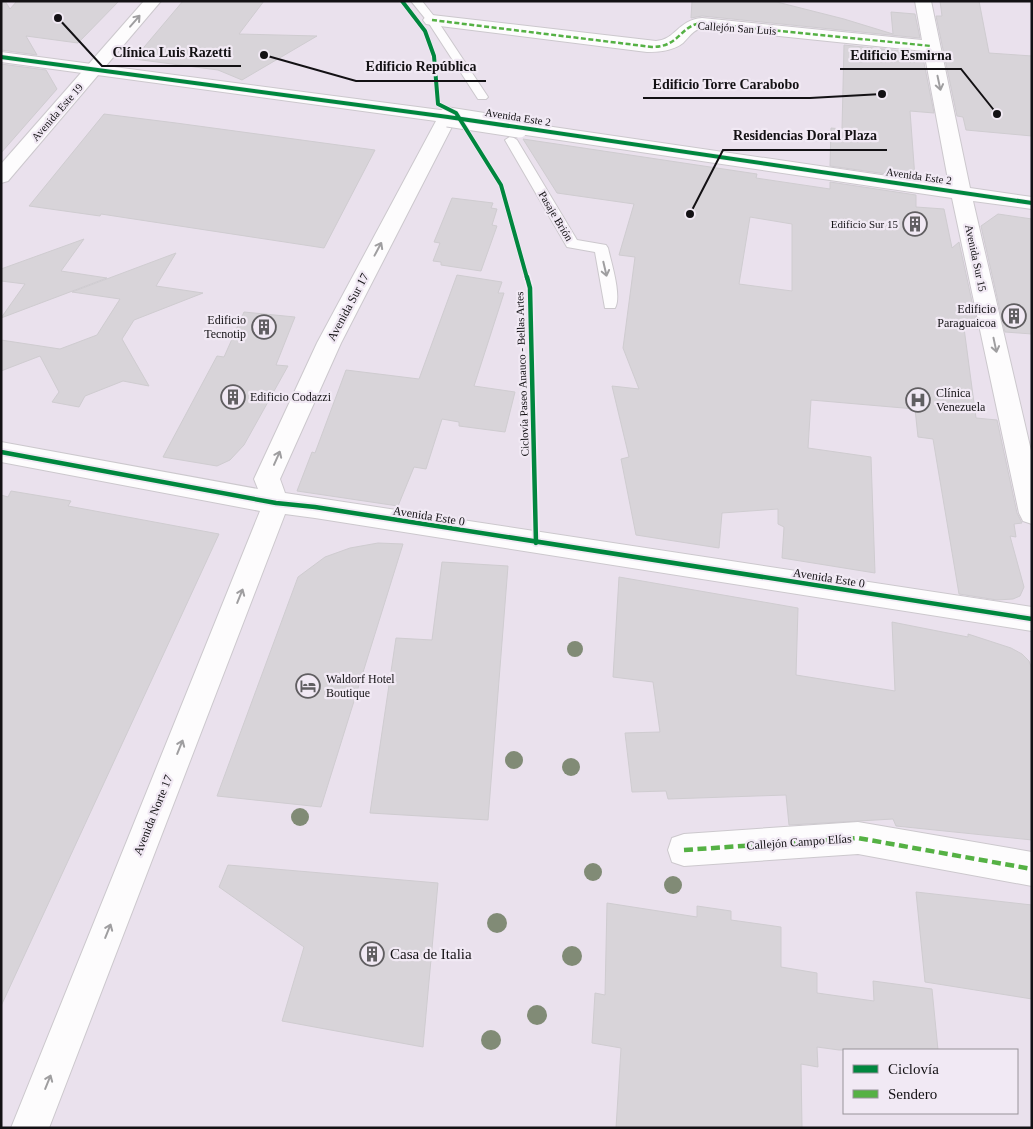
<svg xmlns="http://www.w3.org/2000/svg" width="1033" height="1129" font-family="Georgia,serif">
<rect width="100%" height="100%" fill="#f0ecf1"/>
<path fill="#eae1ed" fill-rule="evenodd" d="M1 1H1032V1128H1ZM844 1050H1017V1113H844Z"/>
<g fill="#d8d4d9" stroke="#cfccd0" fill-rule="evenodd">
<polygon points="1,1 5,1 10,9 17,1 119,1 78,43 26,36 37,55 1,50"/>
<polygon points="183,1 264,1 239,34 317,36 242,80 218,70 134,59"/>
<polygon points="692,1 777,2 844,19 893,34 891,12 915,14 920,38 702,16 691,18"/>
<polygon points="940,1 979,1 989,53 1032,56 1032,136 966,130 963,117 957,116 936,16 942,16"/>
<polygon points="844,45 922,53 934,113 910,111 915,178 830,166 831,128 842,129"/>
<polygon points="1,64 46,70 57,89 1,153"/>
<polygon points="104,114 176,123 375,150 324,248 101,214 100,216 29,206"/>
<path d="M523 139 757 174 756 178 830 189V182L916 195V207L944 209 952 248 959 242 978 329 964 328 976 418 997 420 1017 513 1022 523 1014 524 1016 537 1010 536 1024 587 1020 596 1013 599 997 600 959 594 933 439 918 437 915 409 811 400 808 448 871 457 875 573 782 558 784 527 778 524V509L722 513 719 548 636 535 621 459 629 457 612 386 639 389 623 348 635 257 619 255 634 204 557 193ZM750 217 792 224V291L739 284Z"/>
<polygon points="452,198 493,203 491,208 497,209 492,225 497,226 481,271 441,265 441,262 433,261 440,243 434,242"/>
<polygon points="998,214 1032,219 1032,334 1005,332 981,226"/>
<polygon points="84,239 61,271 107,278 1,318 25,284 1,281 1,269"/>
<polygon points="176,253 156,286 203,293 134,320 122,339 149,386 123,381 85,396 79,407 52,402 59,392 40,356 1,371 1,340 60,349 97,335 120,299 72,292"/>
<polygon points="457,275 502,282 498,293 504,293 474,386 515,392 505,432 459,426 459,422 442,419 426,469 414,467 398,506 297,491 312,452 315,453 346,370 419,379"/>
<polygon points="244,312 295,317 276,365 288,366 244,445 230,460 217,466 163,457 217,356 224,357"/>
<polygon points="11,491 71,501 68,506 219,534 1,1006 1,495 8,497"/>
<polygon points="378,543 403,544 321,807 217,796 298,577 325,557 350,548"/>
<polygon points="442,562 508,566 488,820 370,813 396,638 432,640"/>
<polygon points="619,577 798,608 796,675 895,691 892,622 968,637 968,634 1011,648 1022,654 1029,661 1032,669 1032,840 896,826 893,819 789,825 786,795 668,799 666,791 632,792 625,733 660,732 653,682 613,677"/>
<polygon points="228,865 438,883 423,1047 282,1021 304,947 219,887"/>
<polygon points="916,892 1032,905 1032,999 925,982"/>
<polygon points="607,903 697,917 697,906 731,911 731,920 781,927 781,967 817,973 817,993 874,1001 873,981 932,989 938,1050 839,1050 817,1047 818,1067 801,1064 802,1128 616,1128 621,1048 592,1043 595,993 605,995"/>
</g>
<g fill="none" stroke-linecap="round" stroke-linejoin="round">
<g stroke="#ccc8cd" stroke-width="2">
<g id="lane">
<polygon points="411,1 422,1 437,20 488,97 486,99 478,99 428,22"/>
<path d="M511 136 517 140 577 240 606 245 608 248C611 262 622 296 615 308H605L595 252 567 247 505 140Z"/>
</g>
</g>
<g stroke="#ccc8cd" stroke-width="2">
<g id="street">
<path d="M915 1H931L970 188 1032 197V209L973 201 1032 455V524L1023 521 1019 513 952 198 519 134 512 132 509 128 512 124 519 122 949 185 924 51 702 28C693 30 689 37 683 43 673 51 659 52 647 52L432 25 426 24 423 20 426 16 432 15 656 41C675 40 678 20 702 18L922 40Z"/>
<polygon points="1,52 448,111 455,113 457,117 341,343 280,479 285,493 1032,607 1032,631 315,518 285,514 49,1128 11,1128 260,511 1,462 1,442 258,489 254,479 317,343 436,121 1,62"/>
<polygon points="858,822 1032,852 1032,886 858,854 684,866 672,862 668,850 672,838 684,834"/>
</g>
</g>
<g stroke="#ccc8cd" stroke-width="2">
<polygon id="secondary" points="144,1 161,1 8,181 1,183 1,164"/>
</g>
<use href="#lane" fill="#fdfcfd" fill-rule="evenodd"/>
<use href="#street" fill="#fdfcfd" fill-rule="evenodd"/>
<use href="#secondary" fill="#fdfcfd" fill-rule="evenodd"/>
<g stroke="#ccc8cd" stroke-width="21" stroke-linecap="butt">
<polyline id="street-bridge" points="448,117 519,128"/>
</g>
<use href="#street-bridge" stroke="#fdfcfd" stroke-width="19"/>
<path stroke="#55b144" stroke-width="2.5" stroke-dasharray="5 2.5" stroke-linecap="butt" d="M432 20 652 47C680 47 680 25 702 23L931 46"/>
<polyline stroke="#55b144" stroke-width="4.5" stroke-dasharray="9 4.5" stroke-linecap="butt" points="684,850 858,838 1032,869"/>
<g stroke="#f1e9f4" stroke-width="5.5">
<g id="cycleway-far1">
<polyline points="402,1 425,31 434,56 438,104 456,113 501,185 527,278"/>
<polyline points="1,57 448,117 1032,203"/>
</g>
</g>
<g stroke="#f1e9f4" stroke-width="8">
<g id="cycleway">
<polyline points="527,277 530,288 536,543"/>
<polyline points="1,452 276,503 315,507 1032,619"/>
</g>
</g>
<use href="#cycleway-far1" stroke="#00873e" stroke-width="4"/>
<use href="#cycleway" stroke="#00873e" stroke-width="4.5"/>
</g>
<g fill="#818b76">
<circle cx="575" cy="649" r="8"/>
<circle cx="514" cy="760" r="9"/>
<circle cx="571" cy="767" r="9"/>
<circle cx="300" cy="817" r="9"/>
<circle cx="593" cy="872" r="9"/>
<circle cx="673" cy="885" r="9"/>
<circle cx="497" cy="923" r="10"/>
<circle cx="572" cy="956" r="10"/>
<circle cx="537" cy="1015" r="10"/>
<circle cx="491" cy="1040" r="10"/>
</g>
<defs><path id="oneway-shaft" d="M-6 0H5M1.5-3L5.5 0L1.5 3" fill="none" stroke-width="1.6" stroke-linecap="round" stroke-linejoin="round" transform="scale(1.25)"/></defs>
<g stroke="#9f9ea0">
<use href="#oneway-shaft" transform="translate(135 21) rotate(-49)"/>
<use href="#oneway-shaft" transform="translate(939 83) rotate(78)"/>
<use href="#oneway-shaft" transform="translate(378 249) rotate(-62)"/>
<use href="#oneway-shaft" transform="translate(605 269) rotate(77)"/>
<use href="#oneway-shaft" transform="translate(995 345) rotate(78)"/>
<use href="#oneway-shaft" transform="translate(277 458) rotate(-66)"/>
<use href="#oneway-shaft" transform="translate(240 596) rotate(-68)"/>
<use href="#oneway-shaft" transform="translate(180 747) rotate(-68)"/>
<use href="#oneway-shaft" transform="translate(108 931) rotate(-68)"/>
<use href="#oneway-shaft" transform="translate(48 1082) rotate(-68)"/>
</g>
<defs>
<g id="building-ring" transform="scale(1.25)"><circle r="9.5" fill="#f1e9f4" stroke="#605e61" stroke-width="1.5"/><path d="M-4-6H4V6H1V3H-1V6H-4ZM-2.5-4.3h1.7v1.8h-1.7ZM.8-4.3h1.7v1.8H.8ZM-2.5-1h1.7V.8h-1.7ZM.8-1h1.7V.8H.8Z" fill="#605e61"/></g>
<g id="hospital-ring" transform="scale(1.25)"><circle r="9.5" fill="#f1e9f4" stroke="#605e61" stroke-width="1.5"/><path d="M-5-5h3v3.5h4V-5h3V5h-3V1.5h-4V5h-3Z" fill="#605e61"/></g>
<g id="hotel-ring" transform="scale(1.25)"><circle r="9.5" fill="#f1e9f4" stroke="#605e61" stroke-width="1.5"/><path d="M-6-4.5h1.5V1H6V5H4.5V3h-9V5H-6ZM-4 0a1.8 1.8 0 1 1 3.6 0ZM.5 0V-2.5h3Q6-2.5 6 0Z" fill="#605e61"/></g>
</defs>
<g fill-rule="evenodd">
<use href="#building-ring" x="915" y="224"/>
<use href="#building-ring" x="1014" y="316"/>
<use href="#building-ring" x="264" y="327"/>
<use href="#building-ring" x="233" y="397"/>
<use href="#hospital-ring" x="918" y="400"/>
<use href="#hotel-ring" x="308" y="686"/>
<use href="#building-ring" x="372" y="954"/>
</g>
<g text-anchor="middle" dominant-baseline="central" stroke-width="4.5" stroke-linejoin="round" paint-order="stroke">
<g font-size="11" fill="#131114" stroke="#f1e9f4">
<text transform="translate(737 28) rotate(4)">Callejón San Luis</text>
<text transform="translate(57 112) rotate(-49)">Avenida Este 19</text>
<text transform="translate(518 117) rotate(9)">Avenida Este 2</text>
<text transform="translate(919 176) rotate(8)">Avenida Este 2</text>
<text transform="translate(556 216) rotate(59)">Pasaje Brión</text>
<text transform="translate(976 258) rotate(78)">Avenida Sur 15</text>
<text transform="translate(522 374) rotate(-92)">Ciclovía Paseo Anauco - Bellas Artes</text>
</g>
<g font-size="11" fill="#131114" stroke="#f1e9f4" text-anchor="end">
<text x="898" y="224">Edificio Sur 15</text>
</g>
<g font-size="12" fill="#131114" stroke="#f1e9f4">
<text transform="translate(348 307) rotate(-62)">Avenida Sur 17</text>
<text transform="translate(429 516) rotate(9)">Avenida Este 0</text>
<text transform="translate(829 578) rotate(9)">Avenida Este 0</text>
<text transform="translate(153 815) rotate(-68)">Avenida Norte 17</text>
<text transform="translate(799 842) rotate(-4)">Callejón Campo Elías</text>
</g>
<g font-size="12" fill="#131114" stroke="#f1e9f4" text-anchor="start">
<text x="996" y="309" text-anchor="end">Edificio<tspan x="996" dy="14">Paraguaicoa</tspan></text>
<text x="246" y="320" text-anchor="end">Edificio<tspan x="246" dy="14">Tecnotip</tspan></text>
<text x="936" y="393">Clínica<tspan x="936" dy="14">Venezuela</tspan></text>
<text x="250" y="397">Edificio Codazzi</text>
<text x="326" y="679">Waldorf Hotel<tspan x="326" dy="14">Boutique</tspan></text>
</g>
<g font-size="15" fill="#131114" stroke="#f1e9f4" text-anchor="start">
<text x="390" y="954">Casa de Italia</text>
</g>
</g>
<path fill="none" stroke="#131114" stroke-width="2" d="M58 18L102 66H241M997 114L961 69H840M264 55L356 81H486M882 94L810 98H643M690 214L723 150H887"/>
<g fill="#131114" stroke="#f1e9f4" stroke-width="2">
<circle cx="58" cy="18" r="5"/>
<circle cx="997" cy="114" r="5"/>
<circle cx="264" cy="55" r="5"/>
<circle cx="882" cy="94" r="5"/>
<circle cx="690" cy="214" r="5"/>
</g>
<g font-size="14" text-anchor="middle" font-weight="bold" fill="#131114" stroke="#f1e9f4" stroke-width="4.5" stroke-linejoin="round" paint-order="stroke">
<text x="172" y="57">Clínica Luis Razetti</text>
<text x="901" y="60">Edificio Esmirna</text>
<text x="421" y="71">Edificio República</text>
<text x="726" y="89">Edificio Torre Carabobo</text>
<text x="805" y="140">Residencias Doral Plaza</text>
</g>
<rect width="1033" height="1129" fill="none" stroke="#131114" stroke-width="5"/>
<rect x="843" y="1049" width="175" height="65" fill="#f1e9f4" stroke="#98939a"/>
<rect x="853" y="1065" width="25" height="8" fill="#00873e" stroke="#98939a"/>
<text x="888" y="1074" font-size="15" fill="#131114">Ciclovía</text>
<rect x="853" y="1090" width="25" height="8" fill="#55b144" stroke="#98939a"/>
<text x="888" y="1099" font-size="15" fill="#131114">Sendero</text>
</svg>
